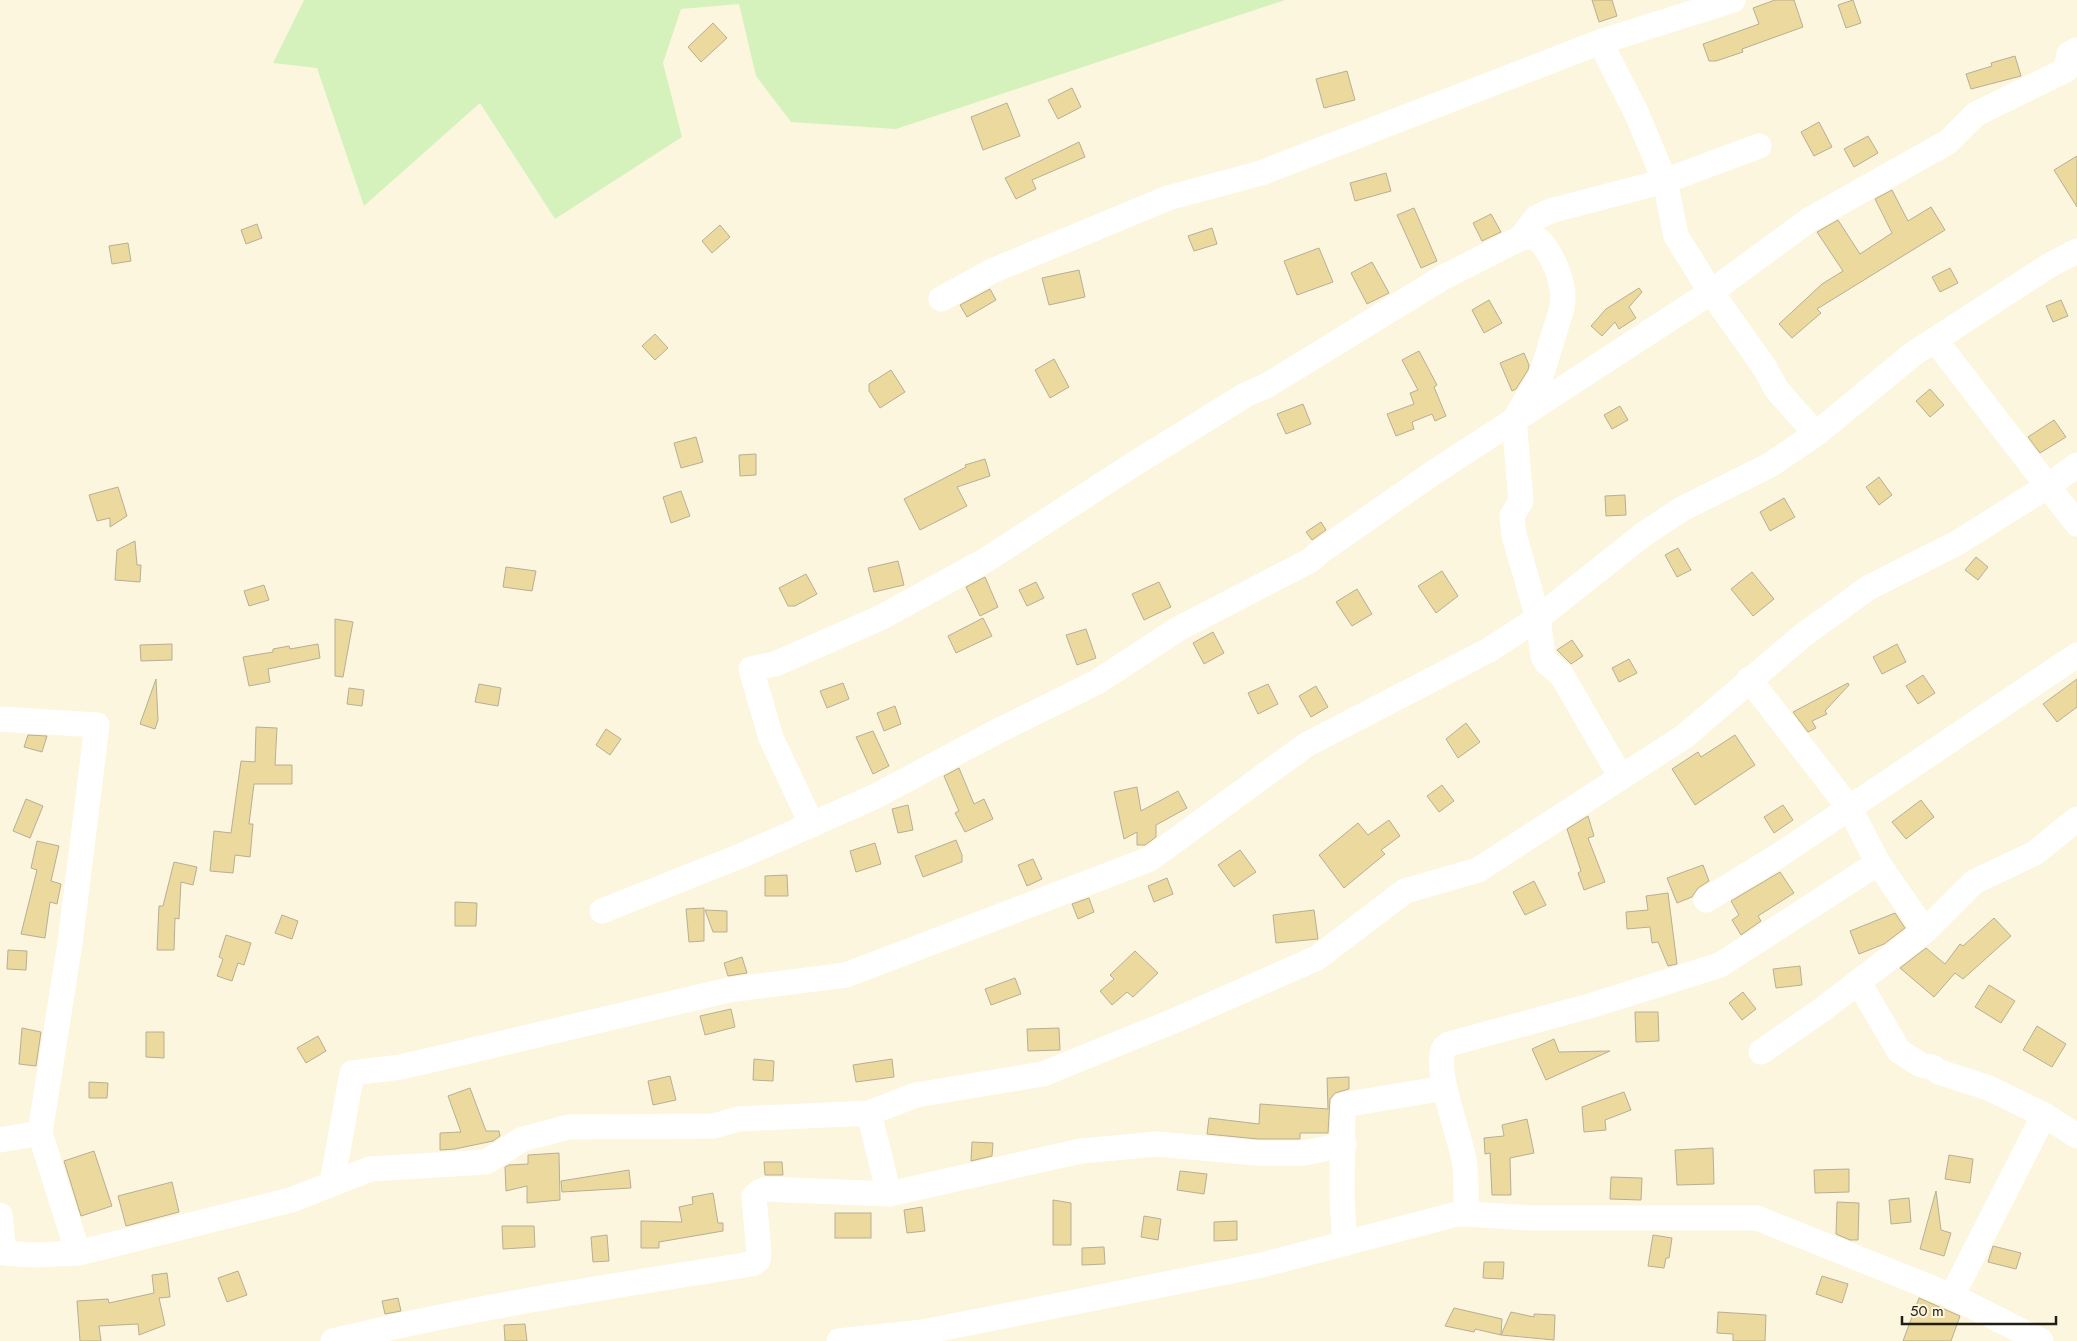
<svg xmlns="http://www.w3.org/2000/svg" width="2077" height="1341" font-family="Jost,sans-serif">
<rect width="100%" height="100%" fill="#fdf6de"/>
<polygon fill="#d6f2bc" points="304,0 1285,0 896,129 791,122 756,76 739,4 681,9 663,63 682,137 555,219 480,103 364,206 317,68 273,63"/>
<g fill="#ecd99e" stroke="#b6af98">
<polygon points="1592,0 1612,0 1617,16 1599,22"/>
<polygon points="1775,0 1794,0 1803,27 1742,49 1743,52 1716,61 1709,61 1703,44 1759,24 1753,8"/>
<polygon points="1853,0 1861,23 1846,28 1838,5"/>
<polygon points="713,23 727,38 701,62 688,47"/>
<polygon points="2015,56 2021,76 1971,89 1966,74 1992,66 1991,63"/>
<polygon points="1347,71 1355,100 1324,108 1316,79"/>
<polygon points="1072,88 1081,107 1058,119 1048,100"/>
<polygon points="1007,103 1020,136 983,150 971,117"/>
<polygon points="1819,122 1832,147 1814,156 1801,132"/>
<polygon points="1868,136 1878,153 1854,167 1844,149"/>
<polygon points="1079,142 1085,157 1032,180 1036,189 1016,199 1005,178"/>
<polygon points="2077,156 2077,207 2054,170"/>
<polygon points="1386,173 1391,191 1355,201 1350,183"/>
<polygon points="1892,190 1908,221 1931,207 1945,230 1817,309 1821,313 1792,338 1779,324 1822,284 1843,271 1817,232 1838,220 1860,254 1892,233 1875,199"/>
<polygon points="1414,208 1437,261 1421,268 1397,215"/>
<polygon points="1491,214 1501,232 1482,241 1473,223"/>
<polygon points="257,224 262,238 246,244 241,230"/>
<polygon points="720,225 730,237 712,253 702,241"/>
<polygon points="1212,228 1217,244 1194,251 1188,236"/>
<polygon points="128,243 131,261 112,264 109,246"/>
<polygon points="1319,248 1333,282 1297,295 1284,261"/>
<polygon points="1372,262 1389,293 1367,304 1351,273"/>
<polygon points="1950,268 1958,283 1940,292 1932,277"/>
<polygon points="1079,270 1085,297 1049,305 1042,278"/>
<polygon points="1639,288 1642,292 1629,307 1636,318 1619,329 1615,322 1602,336 1591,326 1606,309"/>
<polygon points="990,289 996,300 967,317 960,305"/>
<polygon points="1489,300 1502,323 1484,333 1472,310"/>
<polygon points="2061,300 2068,316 2053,322 2046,306"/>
<polygon points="655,334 668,348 655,360 642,346"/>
<polygon points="1419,351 1437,385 1434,387 1446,416 1435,421 1432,414 1412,422 1414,429 1396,436 1387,414 1414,404 1410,393 1418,390 1402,360"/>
<polygon points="1524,353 1529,365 1528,370 1516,389 1512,391 1500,363"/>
<polygon points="1054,359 1069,387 1050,398 1035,370"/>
<polygon points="891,370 905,392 880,408 869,391 869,384"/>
<polygon points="1930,389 1944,405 1930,417 1916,401"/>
<polygon points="1303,404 1311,424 1286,434 1277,414"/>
<polygon points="1620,406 1628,420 1612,429 1604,415"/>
<polygon points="2054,420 2066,437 2040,453 2028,437"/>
<polygon points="696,437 703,462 681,468 674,443"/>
<polygon points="756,454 756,475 740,476 739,455"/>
<polygon points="985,459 990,476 957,487 967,506 920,530 904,499 966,467 965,465"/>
<polygon points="1879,477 1892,495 1879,505 1866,487"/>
<polygon points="118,487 127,516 110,527 110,518 97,521 89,495"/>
<polygon points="681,491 690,516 671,523 663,497"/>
<polygon points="1625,495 1626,515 1606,516 1605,496"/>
<polygon points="1784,498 1795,517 1770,531 1760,512"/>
<polygon points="1321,522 1326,530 1312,540 1306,532"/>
<polygon points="135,541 137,565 141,565 140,582 115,580 117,550"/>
<polygon points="1678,548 1691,570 1677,577 1665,555"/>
<polygon points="1976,557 1988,567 1978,580 1965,570"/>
<polygon points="898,561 904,585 874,592 868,568"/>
<polygon points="506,567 536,571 532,591 503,587"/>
<polygon points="1442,571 1458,596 1436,613 1418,586"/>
<polygon points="1752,572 1774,599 1753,616 1731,589"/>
<polygon points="806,574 817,594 795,606 788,606 779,588"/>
<polygon points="985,577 998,607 980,616 966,587"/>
<polygon points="1036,582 1044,598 1027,606 1019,590"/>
<polygon points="1159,582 1171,607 1144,620 1132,594"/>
<polygon points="264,585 269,600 249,606 244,591"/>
<polygon points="1357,589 1372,614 1352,626 1336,602"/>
<polygon points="983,618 992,636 956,653 948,636"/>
<polygon points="335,619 353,622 343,677 335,676"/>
<polygon points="1086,629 1096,658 1077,665 1066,635"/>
<polygon points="1213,632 1224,653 1204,664 1193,643"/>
<polygon points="1572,640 1583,656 1571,664 1557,650"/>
<polygon points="172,644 172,660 141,661 140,645"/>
<polygon points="318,644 320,658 268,669 270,682 249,686 243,657 273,652 273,649 289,646 290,649"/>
<polygon points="1897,644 1906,662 1882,674 1873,657"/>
<polygon points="1629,659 1637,673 1619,682 1612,668"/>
<polygon points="1923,675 1935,693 1918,704 1906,686"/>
<polygon points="156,679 158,720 155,729 140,724"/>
<polygon points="2077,679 2077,707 2057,722 2043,704"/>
<polygon points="843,683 849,699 827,708 820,691"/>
<polygon points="1848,683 1849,685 1825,711 1827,714 1812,721 1816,728 1808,732 1793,712"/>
<polygon points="479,684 501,688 498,706 475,702"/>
<polygon points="1268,684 1278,704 1258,714 1248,693"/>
<polygon points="1316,686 1328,707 1311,717 1299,696"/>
<polygon points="349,688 364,690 362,706 347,704"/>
<polygon points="895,706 901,724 884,731 877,713"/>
<polygon points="1466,723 1480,742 1458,758 1446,739"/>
<polygon points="256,727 277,728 275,765 292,765 292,784 254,784 249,824 253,824 250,857 235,855 233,873 210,871 214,831 231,833 241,761 255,762"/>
<polygon points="606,729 621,739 610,755 596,745"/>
<polygon points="873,731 889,766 873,774 856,737"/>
<polygon points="28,735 47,736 42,752 24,747"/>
<polygon points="1735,735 1755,765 1695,805 1672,769 1698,752 1701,757"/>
<polygon points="959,768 974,804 984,799 993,819 965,832 955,813 959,811 944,776"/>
<polygon points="1442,785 1454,801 1439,812 1427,796"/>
<polygon points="1137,787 1141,811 1178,791 1187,808 1156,825 1156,837 1145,845 1137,845 1137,832 1124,839 1114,792"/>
<polygon points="26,799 43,806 30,838 13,831"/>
<polygon points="1921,800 1934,817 1906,839 1892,822"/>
<polygon points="908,805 913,830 898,833 892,809"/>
<polygon points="1783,805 1793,820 1774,833 1764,817"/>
<polygon points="1588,816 1594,836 1588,838 1605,882 1584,890 1578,873 1581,871 1567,829"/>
<polygon points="1389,820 1400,836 1381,850 1385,854 1344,888 1319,855 1358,823 1368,835"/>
<polygon points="956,840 962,855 962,862 923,877 915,856"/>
<polygon points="37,841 59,846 51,881 61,884 57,904 50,902 45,938 21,934 37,870 31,868"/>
<polygon points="875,843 881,864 856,872 850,851"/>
<polygon points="1240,850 1256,872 1234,887 1218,865"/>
<polygon points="1033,859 1042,879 1027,886 1018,865"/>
<polygon points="174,862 197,867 193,885 181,882 179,919 175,918 174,950 157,950 159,906 163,906"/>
<polygon points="1703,865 1709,881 1698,888 1692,897 1677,903 1667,878"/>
<polygon points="1780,872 1794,893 1758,916 1761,921 1741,935 1732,920 1739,915 1731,901"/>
<polygon points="787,875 788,896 765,896 765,876"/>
<polygon points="1167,878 1173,894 1154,902 1148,886"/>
<polygon points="1534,881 1546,905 1525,915 1513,892"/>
<polygon points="1668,893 1677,964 1668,966 1658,942 1652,943 1650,927 1627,929 1626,912 1648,910 1646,896"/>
<polygon points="1089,898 1094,912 1078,919 1072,904"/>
<polygon points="455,902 477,903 476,926 455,926"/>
<polygon points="704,908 704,941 689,942 686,909"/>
<polygon points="705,910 727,911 727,932 713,932"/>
<polygon points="1314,910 1318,939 1276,943 1273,915"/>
<polygon points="1895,913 1905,928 1884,944 1859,954 1850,931"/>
<polygon points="282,915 298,921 292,939 275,933"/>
<polygon points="1994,918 2011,936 1963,979 1955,973 1934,997 1900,968 1926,948 1945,964 1960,944 1963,946"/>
<polygon points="226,935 251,943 244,965 238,963 232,981 217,976 223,959 219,957"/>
<polygon points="8,950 27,951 26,970 7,969"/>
<polygon points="1135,951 1158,973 1133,997 1127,992 1112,1005 1100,991 1114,979 1110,975"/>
<polygon points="742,957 747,973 728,976 724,963"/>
<polygon points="1800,966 1802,985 1776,988 1773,969"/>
<polygon points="1015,978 1021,994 991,1005 985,989"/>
<polygon points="1989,985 2015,1001 2001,1023 1975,1007"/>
<polygon points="1743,992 1756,1009 1742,1020 1729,1003"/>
<polygon points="731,1009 735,1027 705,1035 700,1016"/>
<polygon points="1635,1012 1658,1012 1659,1041 1636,1042"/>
<polygon points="2037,1026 2066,1044 2052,1067 2023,1050"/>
<polygon points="22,1028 41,1032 36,1066 19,1064"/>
<polygon points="1059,1028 1060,1050 1028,1051 1027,1029"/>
<polygon points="146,1032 164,1032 164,1058 146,1057"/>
<polygon points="318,1036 326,1051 306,1063 297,1048"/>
<polygon points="1554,1039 1559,1052 1610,1051 1546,1080 1532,1049"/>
<polygon points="754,1059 774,1061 773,1081 753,1080"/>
<polygon points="892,1059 894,1077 856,1082 853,1065"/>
<polygon points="670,1076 676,1100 653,1105 648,1081"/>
<polygon points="1349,1077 1349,1089 1335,1093 1330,1099 1328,1133 1300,1133 1300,1139 1258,1139 1207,1134 1209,1118 1259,1124 1260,1104 1328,1109 1327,1078"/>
<polygon points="89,1082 108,1083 107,1098 89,1098"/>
<polygon points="470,1088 486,1131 499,1131 500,1136 493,1141 455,1149 440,1150 440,1133 461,1132 448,1096"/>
<polygon points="1624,1092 1631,1110 1605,1120 1606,1130 1584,1132 1582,1107"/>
<polygon points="1527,1119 1534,1153 1510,1158 1511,1195 1492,1195 1490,1153 1485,1154 1484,1138 1504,1136 1502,1125"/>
<polygon points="972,1142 993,1143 992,1156 971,1161"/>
<polygon points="1713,1148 1714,1184 1677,1185 1675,1150"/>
<polygon points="94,1151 112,1206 81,1216 64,1161"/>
<polygon points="559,1153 560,1200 527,1203 527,1186 506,1191 505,1167 509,1165 528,1164 528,1155"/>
<polygon points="1949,1155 1973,1159 1970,1183 1945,1179"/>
<polygon points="764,1162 782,1162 783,1175 765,1175"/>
<polygon points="1849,1169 1849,1192 1815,1193 1814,1170"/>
<polygon points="629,1170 631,1188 562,1192 561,1181"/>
<polygon points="1180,1171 1207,1174 1204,1194 1177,1190"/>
<polygon points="1611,1177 1642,1178 1641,1200 1610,1199"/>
<polygon points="172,1182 179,1212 126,1226 118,1196"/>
<polygon points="1936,1191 1941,1230 1951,1233 1944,1256 1920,1249"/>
<polygon points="713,1193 718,1223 723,1223 723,1231 659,1242 659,1248 641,1248 641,1221 682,1222 679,1207 693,1204 692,1197"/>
<polygon points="1909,1198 1911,1222 1891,1224 1889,1200"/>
<polygon points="1053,1200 1071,1203 1071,1245 1053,1245"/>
<polygon points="1837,1202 1859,1203 1858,1240 1850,1240 1836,1234"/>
<polygon points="922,1207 925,1231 907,1233 904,1210"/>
<rect x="835" y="1213" width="36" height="25"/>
<polygon points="1144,1216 1161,1219 1158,1240 1141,1237"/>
<polygon points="1237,1221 1237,1240 1214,1241 1214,1222"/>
<polygon points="502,1226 534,1226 535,1247 503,1249"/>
<polygon points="607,1235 609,1261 593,1262 591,1237"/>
<polygon points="1653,1235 1672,1238 1669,1258 1666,1258 1664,1268 1648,1266"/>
<polygon points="1993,1246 2021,1253 2016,1269 1988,1262"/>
<polygon points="1104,1247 1105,1264 1082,1265 1082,1248"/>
<polygon points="1484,1262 1504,1262 1503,1279 1483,1278"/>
<polygon points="238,1271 247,1295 227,1302 218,1278"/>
<polygon points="167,1273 170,1297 159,1298 165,1325 139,1335 138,1324 99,1326 101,1341 80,1341 77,1301 108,1299 109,1303 154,1293 152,1275"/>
<polygon points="1822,1276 1848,1284 1842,1303 1816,1294"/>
<polygon points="398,1298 401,1311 385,1314 382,1301"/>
<polygon points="1919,1298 1960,1316 1951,1341 1903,1341"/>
<polygon points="1454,1308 1502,1319 1501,1335 1475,1329 1474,1332 1445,1326"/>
<polygon points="1511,1312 1534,1317 1534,1314 1555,1315 1554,1340 1501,1335"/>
<polygon points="1718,1312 1766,1315 1765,1341 1733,1341 1733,1334 1717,1333"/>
<polygon points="525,1324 527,1341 505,1341 504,1325"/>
</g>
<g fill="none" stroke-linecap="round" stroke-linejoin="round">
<g stroke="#fff" stroke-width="25">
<polyline points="1600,42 1636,112 1665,181 1676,236 1711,292 1765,368 1777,390 1816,434"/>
<path d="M1521 238C1525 238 1530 236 1533 237 1547 241 1560 274 1562 288 1564 294 1563 301 1562 308L1541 376 1514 420 1521 501 1512 516 1514 535 1538 618 1543 656 1547 663 1561 674 1621 777"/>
<polyline points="941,299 992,271 1168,198 1261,173 1600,42 1733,0"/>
<polyline points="1935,340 2077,524"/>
<polyline points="1749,679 1850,809 1878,863 1925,931"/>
<polyline points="0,719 97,725 70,943 40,1133 78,1253"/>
<polyline points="812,825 771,738 751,669 775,664 880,618 986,560 1134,464 1247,394 1266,386 1442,278 1521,238 1536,218 1550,211 1665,181 1759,146"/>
<polyline points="1706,900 1778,856 2077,655"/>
<polyline points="602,911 743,855 876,796 994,733 1097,682 1178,629 1311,560 1321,551 1433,473 1711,292 1809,220 1948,142 1976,114 2066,70 2069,54 2077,50"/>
<polyline points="1859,983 1899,1051 1921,1065 1932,1067 1939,1072 1989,1088 2044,1115 2077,1136"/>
<polyline points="1761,1052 1823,1009 1925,931 1974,882 2035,853 2077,819"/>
<polyline points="869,1113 889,1194"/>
<polyline points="0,1140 40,1133"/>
<polyline points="332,1183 352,1073 401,1067 729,990 846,975 1150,859 1306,745 1489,650 1538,618 1644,534 1682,509 1770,465 1816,434 1913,354 2050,265 2077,251"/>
<path d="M1466 1214C1466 1196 1467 1177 1464 1160 1460 1135 1433 1069 1444 1048L1449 1044 1593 1005 1720 965 1878 863"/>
<polyline points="0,1215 4,1253 34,1255 78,1253 291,1200 370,1169 486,1162 523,1139 569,1127 714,1126 738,1119 869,1113 916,1095 1043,1074 1176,1020 1317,958 1405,891 1478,870 1685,736 1802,636 1868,588 1957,543 2048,486 2077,465"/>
<polyline points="1345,1244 1342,1197 1343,1105 1445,1088"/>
<polyline points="1952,1296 2044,1115"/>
<path d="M333 1341C472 1307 611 1286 752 1264L758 1260 759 1253 754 1197 759 1192 766 1189 889 1194 1081 1151 1157 1144 1257 1153H1304L1344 1145"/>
<polyline points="839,1341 923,1332 1262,1265 1457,1214 1466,1214 1532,1218 1757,1218 1952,1296 2041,1341"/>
</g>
</g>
<path d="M1902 1316v8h154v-8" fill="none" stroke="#211e16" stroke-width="2.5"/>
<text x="1910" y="1316" font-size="15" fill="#211e16" stroke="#fdf6de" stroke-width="4" paint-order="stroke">50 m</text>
</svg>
